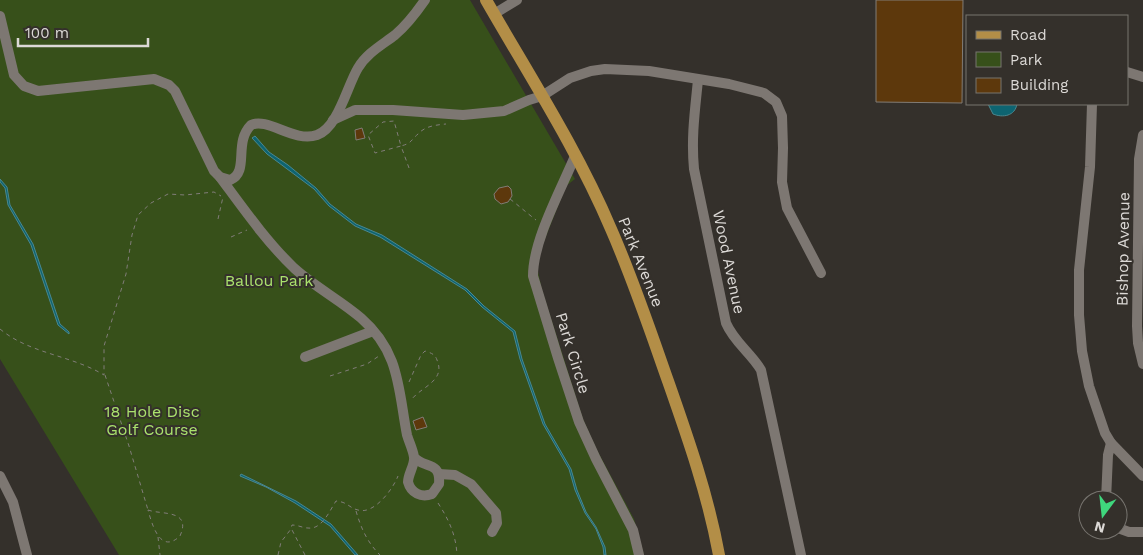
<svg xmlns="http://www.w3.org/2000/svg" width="1143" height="555" font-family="'Work Sans',sans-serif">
<rect width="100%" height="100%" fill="#34302b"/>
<polygon fill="#37501a" points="0,0 470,0 575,179 566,186 539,254 537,267 542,290 583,419 597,450 634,519 644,555 119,555 0,359"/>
<g fill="#0d6471" stroke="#4b878f">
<path d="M988 104H1017C1015 116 1003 118 993 114Z"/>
<polygon points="255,136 269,152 288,165 316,188 330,204 356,224 382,235 467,289 484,306 515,331 522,359 545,424 571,469 577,490 586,512 596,527 605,547 606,555 604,555 603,547 596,529 585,513 575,490 569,469 543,424 520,359 513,332 482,307 465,290 380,237 355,226 329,206 314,189 267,154 252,138"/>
<polygon points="0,179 7,187 10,205 33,244 60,324 69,332 69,334 58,325 31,245 8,205 5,188 0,182"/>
<polygon points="241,474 296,501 331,524 358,555 355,555 330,526 295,503 266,487 240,476"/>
</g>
<g fill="#5d380c" stroke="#817c76">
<polygon points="876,0 963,0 962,103 876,102"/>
<polygon points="362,128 365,138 356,140 355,130"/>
<polygon points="508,186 511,189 512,196 508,202 501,204 495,199 494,194 499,188"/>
<polygon points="423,417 427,427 416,430 413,421"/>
</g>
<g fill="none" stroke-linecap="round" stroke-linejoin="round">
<g stroke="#817d79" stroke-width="1" stroke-dasharray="4 4" stroke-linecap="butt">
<path d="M409 168 401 146 375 153 368 135 383 122 394 121 401 146C412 143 410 141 418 134 425 126 436 125 446 124"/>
<path d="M510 199C519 206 527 213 536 220"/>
<polyline points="218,219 223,197"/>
<polyline points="231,237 247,230"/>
<path d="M0 329C30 354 71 355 104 375V346L126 274 132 235 138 215 151 203 168 194 185 195 214 192 221 196"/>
<polyline points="105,375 129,446 148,510"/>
<polyline points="330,376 367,364 379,356"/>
<path d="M409 382 421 355 425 351C431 353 435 354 437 360 446 381 421 387 412 399"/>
<path d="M438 503C449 520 456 535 457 555"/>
<path d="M148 510C161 515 192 509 180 536 160 555 152 524 148 510Z"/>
<path d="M356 511C361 528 367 542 380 555"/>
<polyline points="158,537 160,555"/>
<polyline points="278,555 281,542 291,529"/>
<path d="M305 555 291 528 292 525C298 525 303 528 308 528 322 530 330 510 336 501 348 502 349 508 358 510 374 515 393 489 398 476"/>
</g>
<g stroke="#7d7772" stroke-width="10">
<polyline points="494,14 517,0"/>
<path d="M0 16 14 75 24 86 38 91 154 79 169 85 175 91 214 171 220 177 230 180C250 172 233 143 251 125 268 117 294 143 317 135 338 128 347 86 358 68 367 53 382 45 395 35 407 25 416 13 425 0"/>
<polyline points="1127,72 1143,77"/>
<path d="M698 80C695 110 691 138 694 169L726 323C734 342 751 353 761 370L801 555"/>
<polyline points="1092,104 1090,167 1079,270 1079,315 1082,351 1089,386 1105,433 1111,443"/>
<polyline points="333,120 355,110 393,110 463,115 504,111 529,100 542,96 570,78 591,71 605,69 649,71 729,84 764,93 776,102 782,116 783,148 782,182 787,208 821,273"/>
<polyline points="1143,135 1139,159 1137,326 1138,343 1143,364"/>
<path d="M575 156C561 190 533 240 533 276L558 358 579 422 596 459 633 530 639 555"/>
<path d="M220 177C243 208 266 241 294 268 315 287 340 300 361 318 400 352 398 388 407 435 409 442 413 450 414 457 415 465 408 474 408 482 411 493 421 498 432 494L439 484C441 460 423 469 414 457"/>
<polyline points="305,357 373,331"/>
<polyline points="439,474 455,475 471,484 496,513 497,523 492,532"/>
<polyline points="0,476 13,502 27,555"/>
<polyline points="1106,500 1108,455 1111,443 1143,476"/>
<polyline points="1118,528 1129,532 1143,532"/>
</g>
<path stroke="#b38e47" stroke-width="12" d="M486 0C529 75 577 149 611 229 633 279 650 330 668 381 688 438 708 495 719 555"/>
</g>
<g text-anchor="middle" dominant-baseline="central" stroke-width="4" stroke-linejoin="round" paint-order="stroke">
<g font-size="16" fill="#dcd9d6" stroke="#34302b">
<text transform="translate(1123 249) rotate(-89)">Bishop Avenue</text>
<text transform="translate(641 262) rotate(68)">Park Avenue</text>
<text transform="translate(729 262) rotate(78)">Wood Avenue</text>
<text transform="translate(573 353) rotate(73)">Park Circle</text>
</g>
<g font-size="16" fill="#aae26d" stroke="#34302b">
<text x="269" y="280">Ballou Park</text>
<text x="152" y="411">18 Hole Disc<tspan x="152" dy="18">Golf Course</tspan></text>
</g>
</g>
<rect x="966" y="15" width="162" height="90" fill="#34302b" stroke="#77746f"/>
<rect x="976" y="31" width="25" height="8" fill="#b38e47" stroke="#77746f"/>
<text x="1010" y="40" font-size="15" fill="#dcd9d6">Road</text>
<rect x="976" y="52" width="25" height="15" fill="#37501a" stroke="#77746f"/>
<text x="1010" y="65" font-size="15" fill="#dcd9d6">Park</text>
<rect x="976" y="78" width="25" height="15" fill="#5d380c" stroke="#77746f"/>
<text x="1010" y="90" font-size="15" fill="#dcd9d6">Building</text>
<g transform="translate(1103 515) rotate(195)"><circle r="24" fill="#34302b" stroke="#77746f"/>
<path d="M0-4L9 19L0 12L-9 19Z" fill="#3fd77d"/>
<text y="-8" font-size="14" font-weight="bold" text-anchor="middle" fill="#dcd9d6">N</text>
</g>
<path d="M18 38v8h130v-8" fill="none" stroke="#dcd9d6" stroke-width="2.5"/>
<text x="25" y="38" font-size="15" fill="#dcd9d6" stroke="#34302b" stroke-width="4" paint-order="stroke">100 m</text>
</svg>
